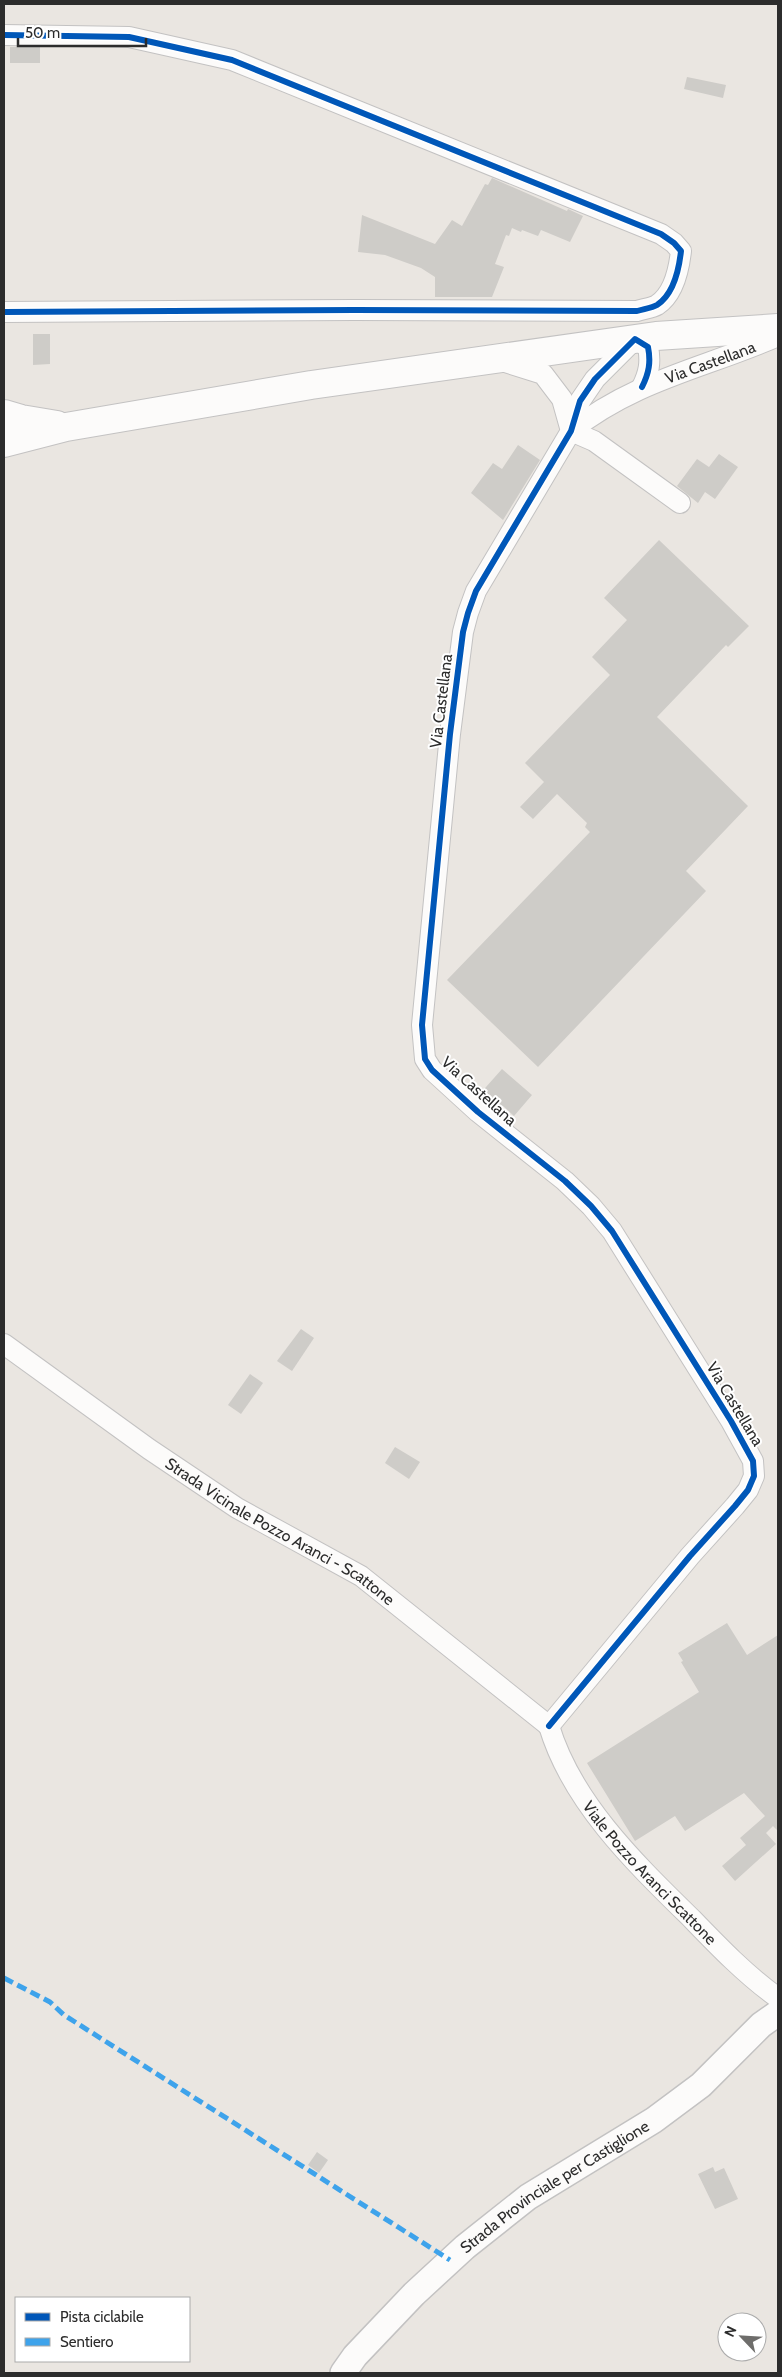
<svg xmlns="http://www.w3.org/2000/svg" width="782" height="2377" font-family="Cabin,sans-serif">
<rect width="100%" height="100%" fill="#eae6e1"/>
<g fill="#ceccc8">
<rect x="10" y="47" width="30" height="16"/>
<polygon points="687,77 726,85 723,98 684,89"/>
<polygon points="492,178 567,211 568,209 583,216 570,242 541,230 538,236 522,230 521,232 512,228 509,236 506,235 495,264 504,267 492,297 435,297 435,277 421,268 385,255 358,252 362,215 435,244 452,220 462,226 485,184 488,185"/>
<polygon points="33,334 50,334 50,364 33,365"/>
<polygon points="518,445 540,460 503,520 471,493 493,463 502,469"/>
<polygon points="719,454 738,467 715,499 705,492 698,503 677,486 697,459 709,467"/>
<polygon points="659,540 749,626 728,647 726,645 657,717 748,806 686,871 706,891 538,1067 447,980 590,832 585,827 587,823 557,794 533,819 520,807 544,782 525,763 610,675 592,657 627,620 604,598"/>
<polygon points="502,1069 532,1095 514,1116 503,1106 498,1113 478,1096"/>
<polygon points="301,1329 314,1338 292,1371 277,1361"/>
<polygon points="250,1374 263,1383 241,1414 228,1405"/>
<polygon points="395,1447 420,1462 409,1479 385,1463"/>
<polygon points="727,1623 747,1655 778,1635 778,1831 773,1826 766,1833 776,1844 735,1881 722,1866 746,1845 740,1838 765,1816 744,1793 685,1831 675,1816 635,1841 587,1763 699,1692 681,1662 683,1661 678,1653"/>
<polygon points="317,2152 328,2160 319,2173 308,2165"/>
<polygon points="713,2167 715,2172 724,2168 738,2199 715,2209 698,2174"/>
</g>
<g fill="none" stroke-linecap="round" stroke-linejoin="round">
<g stroke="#c3c2c2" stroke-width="22">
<g id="minor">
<path d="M4 35 129 37 232 60 661 234 674 243 681 251C679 269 674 294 657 305 652 308 643 309 637 311L354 310 4 312"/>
<polyline points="502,361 543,374 562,399 571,431"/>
<path id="s1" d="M571 431C635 380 705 368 778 336"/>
<polyline points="571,431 594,441 680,503"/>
<path id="s2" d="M4 1344 149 1449 237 1508 361 1576 549 1726"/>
<path d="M549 1726 690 1556 735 1506 748 1490 754 1476 753 1461 731 1421 612 1231 591 1206 565 1181 478 1112 432 1070 425 1059 422 1025 450 734 463 632 468 613 476 591 571 431 580 401 595 379 635 339 648 347C651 362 649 373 642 387"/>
<path id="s3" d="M549 1726C572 1803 636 1864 692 1919 719 1947 746 1975 778 1998"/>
</g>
</g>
<g stroke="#c3c2c2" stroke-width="28">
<g id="tertiary">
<path id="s4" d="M343 2373 355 2356 414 2294 465 2247 528 2197 654 2120 701 2085 761 2025 778 2013"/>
</g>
</g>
<g stroke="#c3c2c2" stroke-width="30">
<g id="secondary">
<polyline points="4,414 21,419 57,425"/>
<polyline points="4,443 66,427 311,385 656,336 778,328"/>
</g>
</g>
<use href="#minor" stroke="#fcfbfa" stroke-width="20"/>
<use href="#tertiary" stroke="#fcfbfa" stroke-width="25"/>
<use href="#secondary" stroke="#fcfbfa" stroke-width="28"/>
<polyline stroke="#3ea3eb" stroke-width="5" stroke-dasharray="10 5" stroke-linecap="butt" points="4,1978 50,2002 64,2015 450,2260"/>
<g stroke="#fff" stroke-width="9">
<g id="cycleway">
<path d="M4 35 129 37 232 60 661 234 674 243 681 251C679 269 674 294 657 305 652 308 643 309 637 311L354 310 4 312"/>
<path d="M549 1726 690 1556 735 1506 748 1490 754 1476 753 1461 731 1421 612 1231 591 1206 565 1181 478 1112 432 1070 425 1059 422 1025 450 734 463 632 468 613 476 591 571 431 580 401 595 379 635 339 648 347C651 362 649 373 642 387"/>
</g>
</g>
<use href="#cycleway" stroke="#0057b8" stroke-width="6"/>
</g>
<g text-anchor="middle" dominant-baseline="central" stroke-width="4" stroke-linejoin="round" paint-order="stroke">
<g font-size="16" fill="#2c2c2c" stroke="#fff">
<text stroke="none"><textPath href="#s1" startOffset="156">Via Castellana</textPath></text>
<text transform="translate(441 701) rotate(-83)">Via Castellana</text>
<text transform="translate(479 1091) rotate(42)">Via Castellana</text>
<text transform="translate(735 1404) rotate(59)">Via Castellana</text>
<text stroke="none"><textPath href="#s2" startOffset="334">Strada Vicinale Pozzo Aranci - Scattone</textPath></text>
<text stroke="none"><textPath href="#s3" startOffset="180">Viale Pozzo Aranci Scattone</textPath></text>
<text stroke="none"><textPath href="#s4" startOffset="284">Strada Provinciale per Castiglione</textPath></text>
</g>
</g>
<rect width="782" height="2377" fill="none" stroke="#2c2c2c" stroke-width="10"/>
<rect x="15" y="2297" width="175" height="65" fill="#ffffff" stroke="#ababab"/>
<rect x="25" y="2313" width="25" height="8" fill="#0057b8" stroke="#ababab"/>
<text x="60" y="2322" font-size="15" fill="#2c2c2c">Pista ciclabile</text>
<rect x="25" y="2338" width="25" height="8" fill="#3ea3eb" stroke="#ababab"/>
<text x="60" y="2347" font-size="15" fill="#2c2c2c">Sentiero</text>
<g transform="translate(742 2337) rotate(295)"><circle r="24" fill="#ffffff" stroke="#ababab"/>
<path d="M0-4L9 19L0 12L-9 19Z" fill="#6e6d6b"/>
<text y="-8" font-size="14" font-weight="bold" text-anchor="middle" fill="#2c2c2c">N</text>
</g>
<path d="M18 38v8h128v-8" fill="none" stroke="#2c2c2c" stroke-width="2.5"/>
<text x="25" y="38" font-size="15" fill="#2c2c2c" stroke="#ffffff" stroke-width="4" paint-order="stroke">50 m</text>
</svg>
